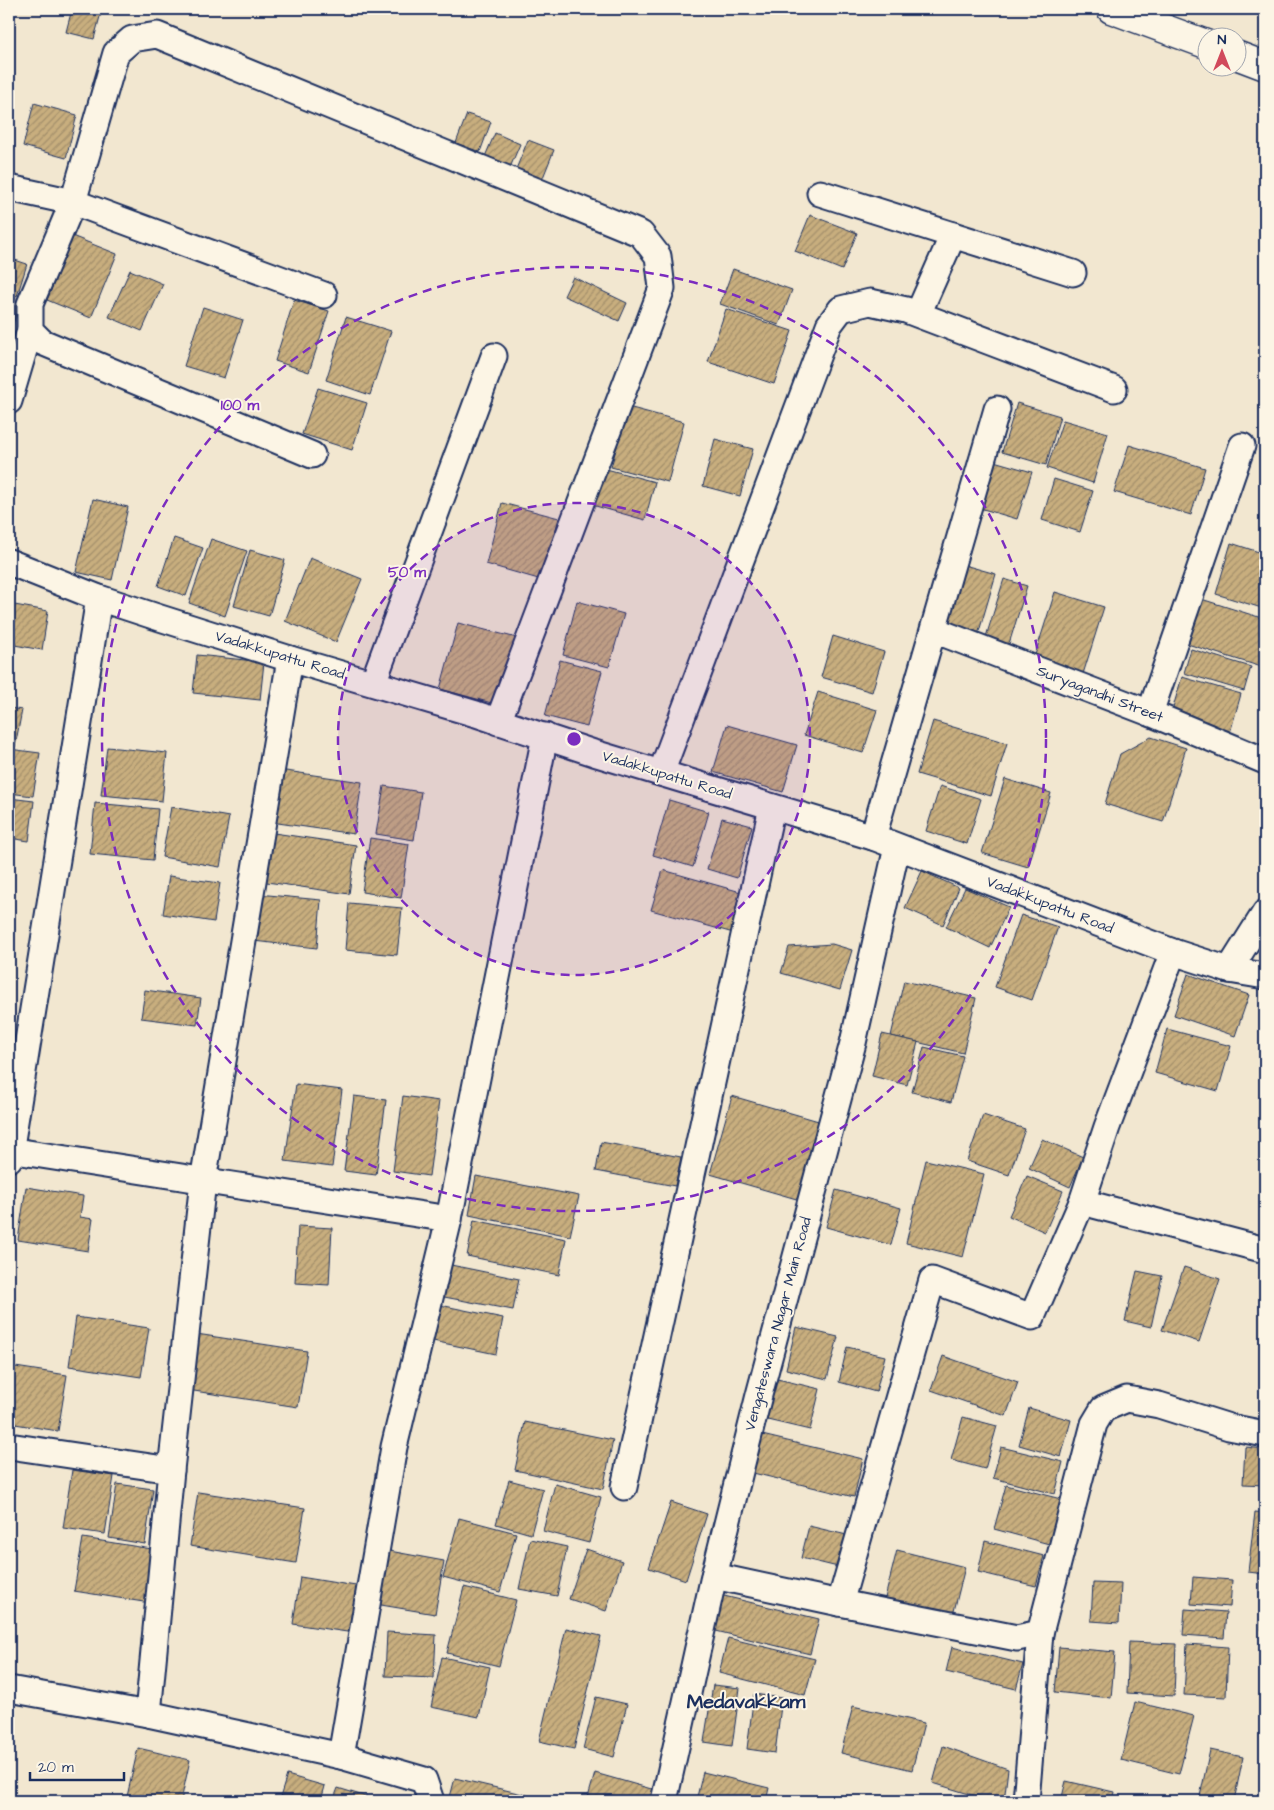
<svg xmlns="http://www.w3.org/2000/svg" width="1274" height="1810" font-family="'Architects Daughter',sans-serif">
<defs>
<pattern id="building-hatch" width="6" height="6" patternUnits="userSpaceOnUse" patternTransform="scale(1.25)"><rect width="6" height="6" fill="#c8ae7e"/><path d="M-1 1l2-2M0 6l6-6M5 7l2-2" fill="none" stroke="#a28e6a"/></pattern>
</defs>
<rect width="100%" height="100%" fill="#f2e7d0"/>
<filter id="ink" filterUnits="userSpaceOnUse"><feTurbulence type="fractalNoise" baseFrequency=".02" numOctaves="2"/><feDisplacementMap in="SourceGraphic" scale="10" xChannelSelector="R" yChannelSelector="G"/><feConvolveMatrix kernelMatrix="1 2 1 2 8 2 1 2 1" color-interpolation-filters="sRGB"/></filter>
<g filter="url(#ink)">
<g fill="url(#building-hatch)" stroke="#1b2f5e">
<polygon points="72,9 102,9 94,39 66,32"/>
<polygon points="34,103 77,115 66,158 23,146"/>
<polygon points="467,114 491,122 480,152 456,143"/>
<polygon points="495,133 520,144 509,170 484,159"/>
<polygon points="528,140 554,150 540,185 514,174"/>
<polygon points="810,215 857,233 842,270 795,251"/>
<polygon points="72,236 117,254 91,318 47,300"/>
<polygon points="9,258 27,264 17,296 9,293"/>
<polygon points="733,269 792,290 779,325 720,304"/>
<polygon points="130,270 163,284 142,331 109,317"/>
<polygon points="573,277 627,303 619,321 564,296"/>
<polygon points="9,300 19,303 9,339"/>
<polygon points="294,300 329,311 309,372 275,361"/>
<polygon points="203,307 243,320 224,378 184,366"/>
<polygon points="726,309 792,331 774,384 708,362"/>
<polygon points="346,317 391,331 370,395 326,380"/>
<polygon points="318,388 367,403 352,450 302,434"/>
<polygon points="1017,403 1060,416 1046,465 1002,452"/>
<polygon points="628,407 684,422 668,482 611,467"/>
<polygon points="1063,420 1108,433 1093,483 1047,468"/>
<polygon points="715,439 753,449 740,496 703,486"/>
<polygon points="1129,445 1205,468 1191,515 1114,492"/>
<polygon points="987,459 1032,472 1017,519 973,506"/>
<polygon points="595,466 655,482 645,520 585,503"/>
<polygon points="1054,479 1093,491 1080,532 1042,520"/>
<polygon points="93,499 128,507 112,580 76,572"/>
<polygon points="502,503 559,518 542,580 486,564"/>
<polygon points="174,538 203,548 186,596 158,586"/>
<polygon points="211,539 247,551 225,616 189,603"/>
<polygon points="1231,543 1265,554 1265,609 1216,594"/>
<polygon points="250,550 285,560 269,616 234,606"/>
<polygon points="310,558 362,579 336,642 285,621"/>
<polygon points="957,563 996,574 978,635 938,623"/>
<polygon points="1004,579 1027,586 1008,647 985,640"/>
<polygon points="1055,592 1104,607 1083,674 1034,658"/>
<polygon points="1198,598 1265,619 1265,668 1184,643"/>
<polygon points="577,601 624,614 609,667 563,655"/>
<polygon points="9,604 48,611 42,650 9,644"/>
<polygon points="458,623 517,638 499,705 440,689"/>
<polygon points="833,636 884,652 872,692 821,677"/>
<polygon points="1191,649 1251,667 1244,691 1184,673"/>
<polygon points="197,655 264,662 260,700 193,693"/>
<polygon points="560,660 602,671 587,727 545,716"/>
<polygon points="1182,677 1241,694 1230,733 1171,714"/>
<polygon points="818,692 877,710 863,753 804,735"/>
<polygon points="9,708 22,710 15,747 9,746"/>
<polygon points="933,721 1007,743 991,796 917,774"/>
<polygon points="727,725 797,745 783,792 713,772"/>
<polygon points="1151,737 1186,748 1163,822 1105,804 1120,754"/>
<polygon points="107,747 167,753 162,801 101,795"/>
<polygon points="9,749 40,753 33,796 9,793"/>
<polygon points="279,770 362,782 354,834 271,822"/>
<polygon points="1005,779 1051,793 1028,867 982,853"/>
<polygon points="384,786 421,792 414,840 376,834"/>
<polygon points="940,786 981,799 967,844 926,831"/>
<polygon points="9,798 34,801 29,841 9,838"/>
<polygon points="669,800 709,812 693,867 653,855"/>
<polygon points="95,803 158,809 153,860 90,854"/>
<polygon points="171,807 229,817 220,867 162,857"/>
<polygon points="722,818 752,826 737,878 707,869"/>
<polygon points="267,832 356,845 349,894 260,881"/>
<polygon points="370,838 409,844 401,898 362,892"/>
<polygon points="663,870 748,894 737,934 651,910"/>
<polygon points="922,871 959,888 943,925 905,908"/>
<polygon points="169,876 220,883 214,922 163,914"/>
<polygon points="965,888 1009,907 990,948 946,927"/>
<polygon points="258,894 321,900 317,948 253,941"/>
<polygon points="349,903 402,908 397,955 345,950"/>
<polygon points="1021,915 1058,927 1032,1000 995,987"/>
<polygon points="832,944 852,950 840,990 781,973 789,947"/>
<polygon points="1188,974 1249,995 1235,1036 1174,1015"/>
<polygon points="904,981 976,998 963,1053 891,1036"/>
<polygon points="145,990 201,998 197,1025 141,1018"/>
<polygon points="1167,1029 1231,1046 1218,1091 1155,1073"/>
<polygon points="882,1034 918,1042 907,1085 872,1076"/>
<polygon points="924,1047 963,1056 951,1102 912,1092"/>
<polygon points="296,1084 342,1090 332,1167 285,1161"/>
<polygon points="354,1096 386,1100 376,1175 344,1171"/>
<polygon points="403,1096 439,1101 429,1176 393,1171"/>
<polygon points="732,1096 822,1122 800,1200 710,1174"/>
<polygon points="983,1115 1025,1129 1009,1175 967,1161"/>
<polygon points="1042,1139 1083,1157 1070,1187 1029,1168"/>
<polygon points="601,1142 681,1157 675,1186 596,1171"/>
<polygon points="926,1160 984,1174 963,1257 906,1243"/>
<polygon points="476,1176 579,1196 570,1236 469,1215"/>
<polygon points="1027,1176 1063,1191 1045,1232 1009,1216"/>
<polygon points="26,1187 83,1196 80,1217 93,1219 88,1251 18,1240"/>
<polygon points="836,1190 901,1208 891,1245 826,1227"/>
<polygon points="474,1220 566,1239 559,1275 467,1256"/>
<polygon points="298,1226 332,1228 329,1285 295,1283"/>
<polygon points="446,1264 519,1279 513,1310 439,1296"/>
<polygon points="1184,1267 1220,1279 1199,1342 1162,1330"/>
<polygon points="1137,1271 1162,1276 1151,1327 1125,1321"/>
<polygon points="440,1305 503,1318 496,1354 433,1341"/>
<polygon points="76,1317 149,1328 141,1377 69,1366"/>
<polygon points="796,1327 838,1337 827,1379 786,1369"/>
<polygon points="190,1333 307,1351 298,1407 181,1389"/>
<polygon points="847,1347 885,1356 876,1392 839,1382"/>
<polygon points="943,1356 1018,1382 1006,1416 931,1390"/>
<polygon points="9,1366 67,1375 58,1431 9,1423"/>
<polygon points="773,1378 820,1389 810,1430 763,1419"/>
<polygon points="1029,1408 1071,1420 1061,1457 1019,1445"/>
<polygon points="963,1417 997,1426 985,1469 951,1460"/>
<polygon points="525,1422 613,1440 603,1489 515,1470"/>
<polygon points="762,1435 863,1459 854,1497 753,1473"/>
<polygon points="1001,1447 1063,1462 1055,1494 993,1478"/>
<polygon points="1245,1447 1265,1449 1265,1485 1243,1484"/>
<polygon points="72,1470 114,1476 105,1534 63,1528"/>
<polygon points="509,1480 543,1489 531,1534 496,1524"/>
<polygon points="117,1484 153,1489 145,1544 109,1538"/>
<polygon points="555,1484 601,1497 589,1543 543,1531"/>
<polygon points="1006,1485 1061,1499 1049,1544 994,1529"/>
<polygon points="198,1492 305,1508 296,1563 190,1546"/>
<polygon points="671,1502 707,1514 686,1580 649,1568"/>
<polygon points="1255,1512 1265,1513 1265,1574 1248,1572"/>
<polygon points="459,1518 516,1533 500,1592 443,1577"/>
<polygon points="809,1526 851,1536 842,1568 801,1558"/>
<polygon points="83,1538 158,1550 150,1603 74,1591"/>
<polygon points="530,1539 567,1547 557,1596 519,1589"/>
<polygon points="985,1541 1044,1556 1036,1586 978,1572"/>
<polygon points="586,1549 622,1561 606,1611 569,1599"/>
<polygon points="384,1550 444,1561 435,1614 375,1604"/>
<polygon points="897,1550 965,1567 953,1615 885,1598"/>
<polygon points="300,1577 362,1587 354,1633 293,1624"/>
<polygon points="1193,1577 1232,1580 1230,1607 1191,1604"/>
<polygon points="1261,1581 1265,1581 1265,1630 1262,1630"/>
<polygon points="1093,1583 1121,1584 1119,1623 1091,1621"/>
<polygon points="464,1587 516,1600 499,1666 447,1653"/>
<polygon points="720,1595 819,1619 810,1654 712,1630"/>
<polygon points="1185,1609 1226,1612 1224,1638 1183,1635"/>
<polygon points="566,1628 601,1636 574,1749 539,1741"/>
<polygon points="387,1632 436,1635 434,1678 385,1676"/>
<polygon points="728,1638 815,1659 805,1695 719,1673"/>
<polygon points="1129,1642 1176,1644 1174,1696 1127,1693"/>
<polygon points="1187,1644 1228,1647 1226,1697 1184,1695"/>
<polygon points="1263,1645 1265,1645 1265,1704 1264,1704"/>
<polygon points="952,1647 1023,1664 1016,1689 946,1672"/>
<polygon points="1059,1647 1115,1652 1111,1698 1055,1692"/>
<polygon points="442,1657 490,1667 479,1717 431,1707"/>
<polygon points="713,1685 740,1688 732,1746 704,1742"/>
<polygon points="754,1694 782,1698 775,1753 747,1749"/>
<polygon points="596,1697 627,1704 614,1757 583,1749"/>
<polygon points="1135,1702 1194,1716 1179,1774 1121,1760"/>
<polygon points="853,1706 924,1723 912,1770 841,1753"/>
<polygon points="943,1746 1008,1769 1004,1801 992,1801 933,1783"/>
<polygon points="138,1748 190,1760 181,1801 126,1801"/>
<polygon points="1210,1750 1243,1757 1234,1801 1199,1801"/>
<polygon points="703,1772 769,1788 766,1801 696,1801"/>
<polygon points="595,1773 655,1790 652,1801 587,1801"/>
<polygon points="287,1775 325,1786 321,1801 279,1801"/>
<polygon points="455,1778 539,1798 538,1801 449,1801"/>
<polygon points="1066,1781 1114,1792 1112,1801 1061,1801"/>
<polygon points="338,1788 367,1797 366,1801 333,1801"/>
</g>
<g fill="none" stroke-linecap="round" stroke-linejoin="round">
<g stroke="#1b2f5e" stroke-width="29">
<g id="minor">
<polyline points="9,188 73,202 324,295"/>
<polyline points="820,193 1073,273"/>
<polyline points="918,314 953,235"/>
<polyline points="9,401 30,330"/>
<polyline points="312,455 42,342 30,330 30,304 73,202 116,53 132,39 157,35 641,234 658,256 662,288 498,722"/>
<polyline points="9,562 99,598 160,618 290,659 476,714 594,753 873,837 1173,952 1229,970 1265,976"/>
<polyline points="934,630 1150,713 1265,761"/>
<polyline points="373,683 494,356"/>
<polyline points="1150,713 1242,446"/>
<polyline points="661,773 829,325 841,309 870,302 906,310 1114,389"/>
<polyline points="873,837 997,409"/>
<polyline points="1229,970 1265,913"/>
<polyline points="9,1150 449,1219"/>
<polyline points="9,1159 99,598"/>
<polyline points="1082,1202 1265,1250"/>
<polyline points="9,1446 171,1470"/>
<polyline points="624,1487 772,807"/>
<polyline points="714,1576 840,1603 1017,1638 1040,1633 1094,1424 1103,1409 1127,1399 1159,1405 1229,1427 1265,1434"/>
<polyline points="840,1603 932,1280 1032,1317 1082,1202 1107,1127 1173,952"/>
<polyline points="9,1689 148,1714 341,1756 424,1780 431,1801"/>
<polyline points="148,1714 171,1470 203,1181 290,659"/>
<polyline points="341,1756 394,1447 449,1219 545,736"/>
<polyline points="664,1801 714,1576 759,1395 853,1043 897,847"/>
<polyline points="1026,1801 1040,1633"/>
</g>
</g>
<g stroke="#1b2f5e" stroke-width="31">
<g id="tertiary">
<polyline points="1111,9 1206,44"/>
<polyline points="1236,55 1265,66"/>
</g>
</g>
<use href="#minor" stroke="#fcf5e5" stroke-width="25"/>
<use href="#tertiary" stroke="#fcf5e5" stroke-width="28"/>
</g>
</g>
<circle cx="574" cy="739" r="236" fill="#7b2cbf" fill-opacity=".12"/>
<g fill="none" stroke="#7b2cbf" stroke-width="2.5" stroke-dasharray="9 6">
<circle cx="574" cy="739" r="236"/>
<circle cx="574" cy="739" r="472"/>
</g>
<g text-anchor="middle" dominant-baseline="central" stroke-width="4" stroke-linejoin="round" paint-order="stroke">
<g font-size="15" fill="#1b2f5e" stroke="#fcf5e5">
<text transform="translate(280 655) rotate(17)">Vadakkupattu Road</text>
<text transform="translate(1100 694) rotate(21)">Suryagandhi Street</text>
<text transform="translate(667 775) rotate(17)">Vadakkupattu Road</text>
<text transform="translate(1050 905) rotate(21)">Vadakkupattu Road</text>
<text transform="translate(778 1324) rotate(-75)">Vengateswara Nagar Main Road</text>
</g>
<g font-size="20" font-weight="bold" fill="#1b2f5e" stroke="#fcf5e5">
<text x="746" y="1702">Medavakkam</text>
</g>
</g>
<circle cx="574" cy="739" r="8" fill="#7b2cbf" stroke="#fcf5e5" stroke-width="2.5"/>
<g font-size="15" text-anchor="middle" font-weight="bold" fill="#7b2cbf" stroke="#fcf5e5" stroke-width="4" stroke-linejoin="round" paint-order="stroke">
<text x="240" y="410">100 m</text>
<text x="407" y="577">50 m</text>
</g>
<rect width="1274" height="1810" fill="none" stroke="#fcf5e5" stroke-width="30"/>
<rect x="15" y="15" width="1244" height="1780" fill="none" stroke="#1b2f5e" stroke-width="2" filter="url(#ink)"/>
<g transform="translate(1222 52)"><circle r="24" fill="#fcf5e5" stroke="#a2a6af"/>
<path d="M0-4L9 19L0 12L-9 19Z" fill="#d1495b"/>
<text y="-8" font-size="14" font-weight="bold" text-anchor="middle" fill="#1b2f5e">N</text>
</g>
<path d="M30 1772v8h94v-8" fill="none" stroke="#1b2f5e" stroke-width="2.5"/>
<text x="38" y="1772" font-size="15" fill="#1b2f5e" stroke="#fcf5e5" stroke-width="4" paint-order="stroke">20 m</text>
</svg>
